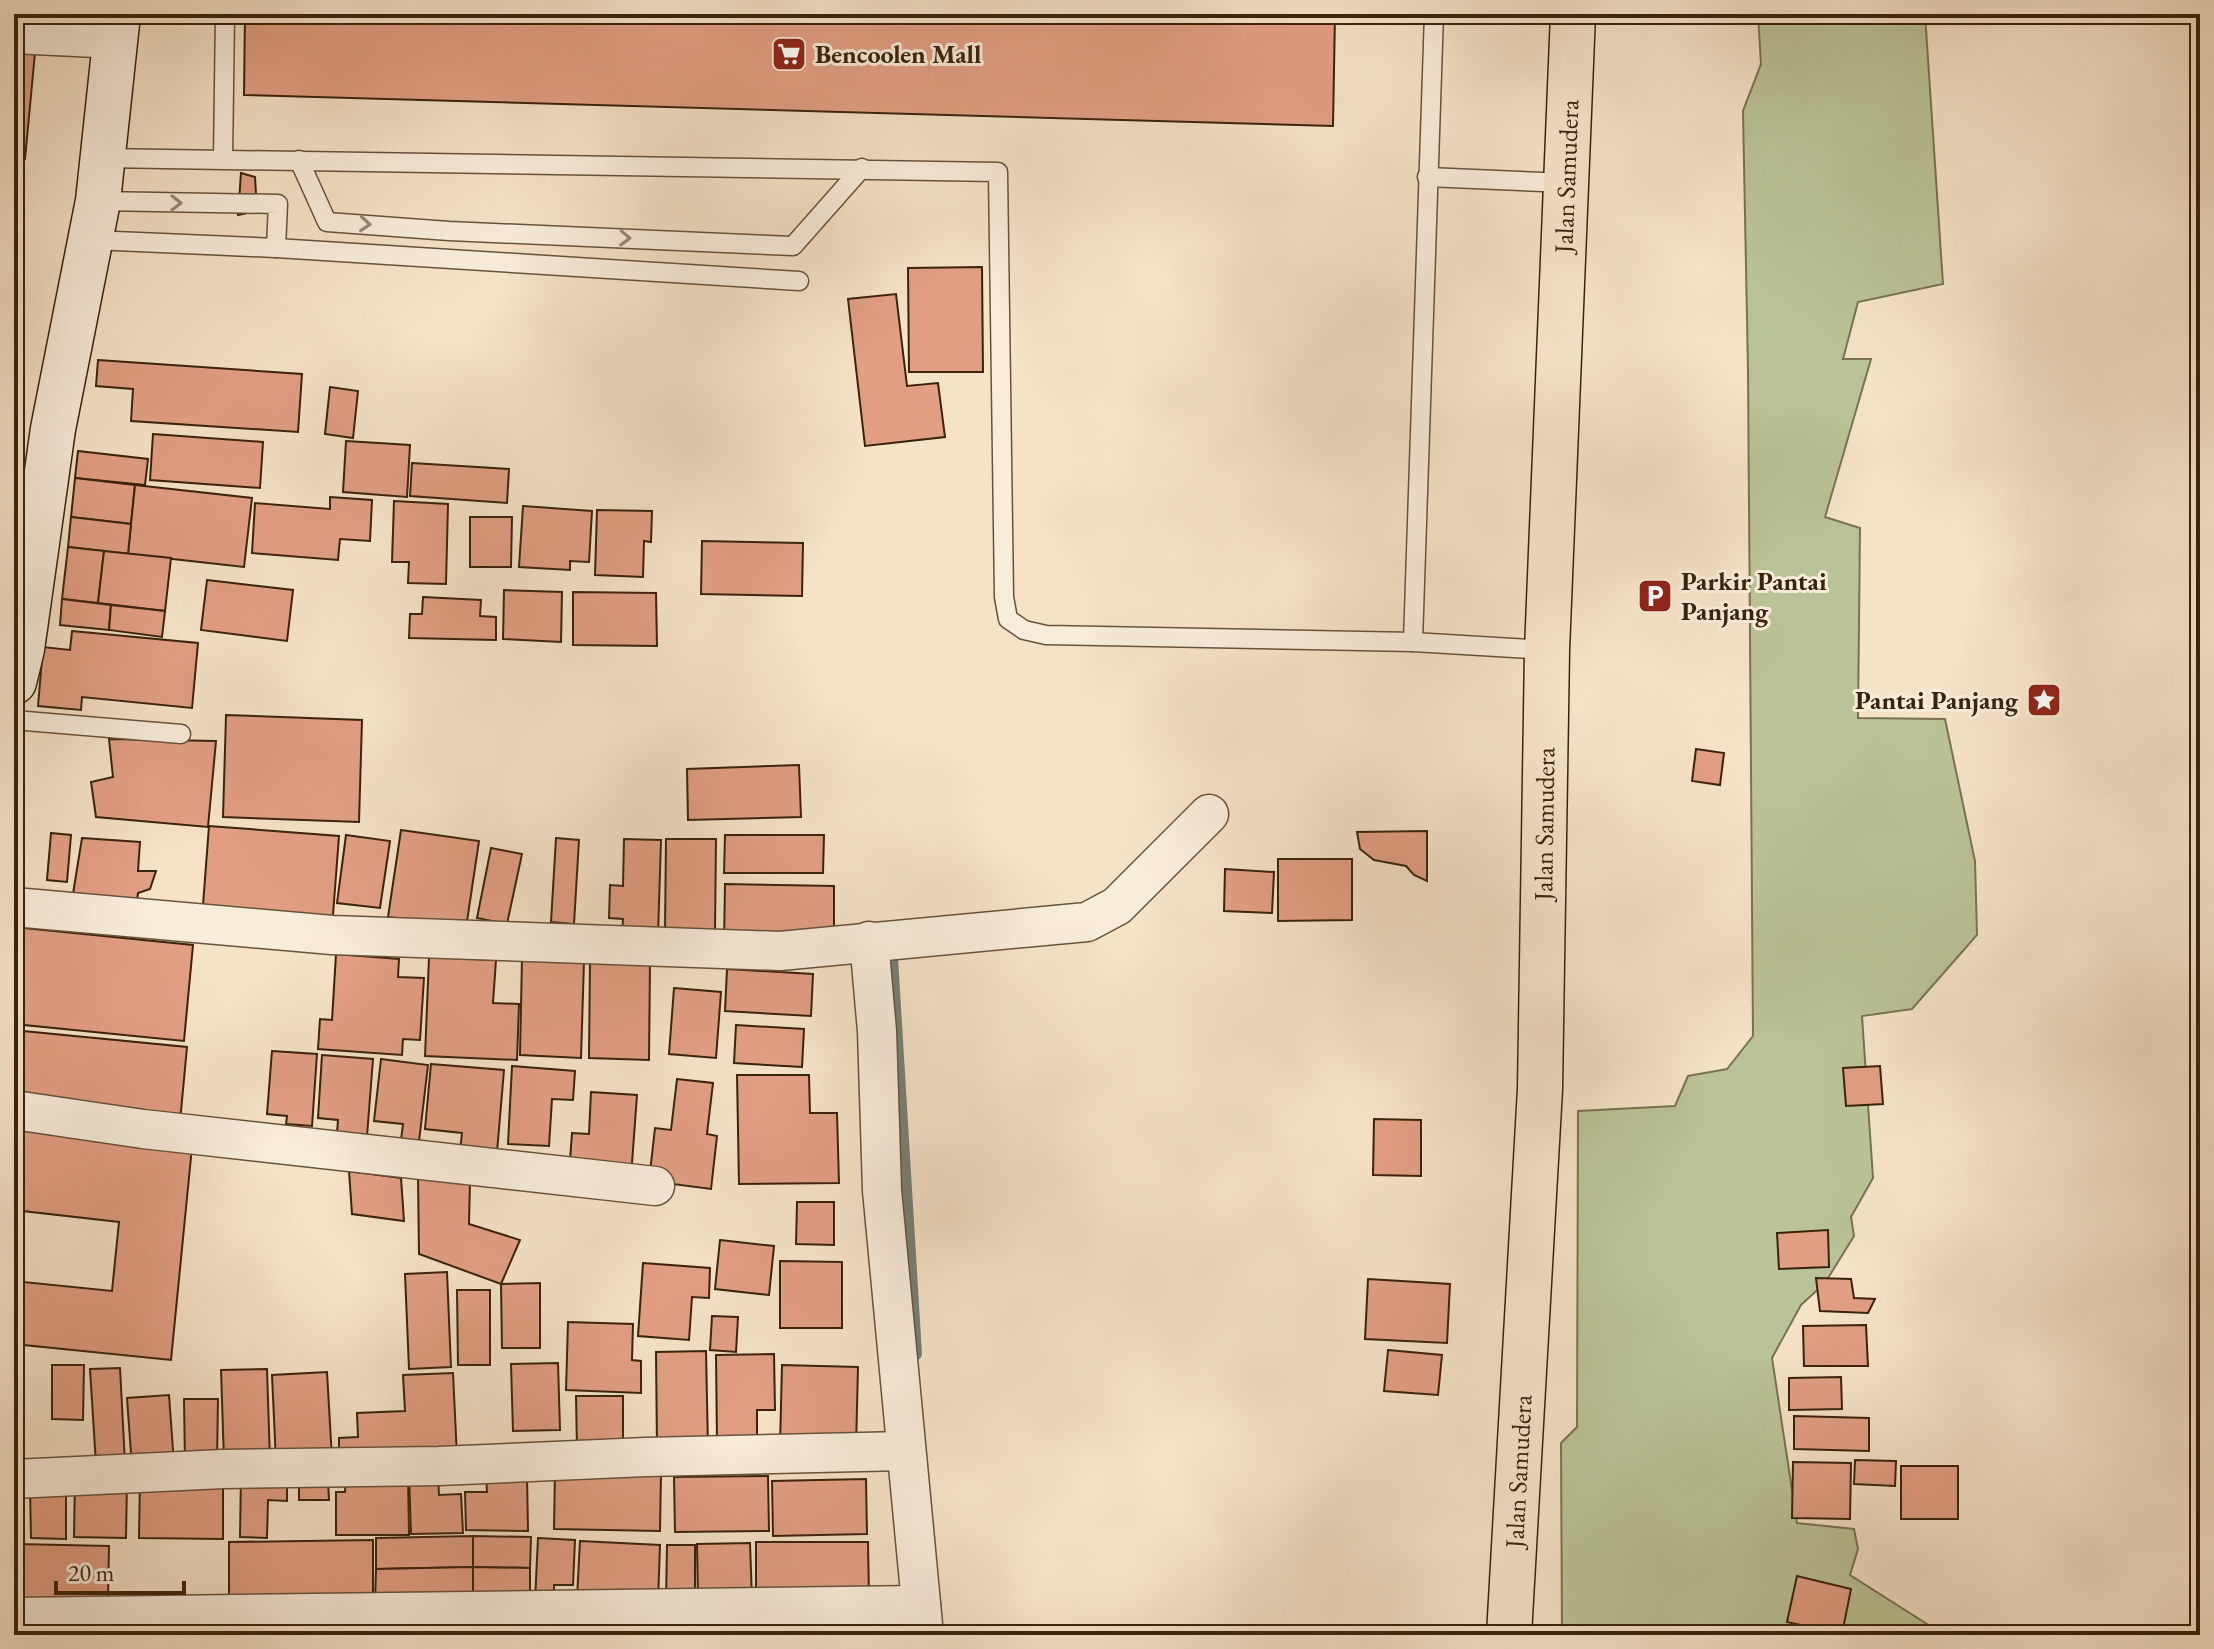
<svg xmlns="http://www.w3.org/2000/svg" width="2214" height="1649" font-family="'EB Garamond',serif">
<rect width="100%" height="100%" fill="#f5e2c7"/>
<filter id="stains"><feTurbulence type="fractalNoise" baseFrequency=".0025" numOctaves="4"/><feColorMatrix values="0 0 0 0 .2 0 0 0 0 .09 0 0 0 0 .02 0 0 0 .5 -.17"/></filter>
<radialGradient id="worn" r=".72"><stop offset=".6" stop-color="#630" stop-opacity="0"/><stop offset="1" stop-color="#630" stop-opacity=".3"/></radialGradient>
<polygon fill="#bac397" stroke="#7a7351" stroke-width="2" points="1758,14 1925,14 1943,284 1858,302 1843,359 1871,359 1825,517 1860,528 1858,718 1945,719 1975,861 1977,935 1912,1009 1862,1016 1873,1178 1851,1217 1854,1236 1825,1283 1801,1305 1772,1358 1797,1523 1854,1529 1858,1549 1850,1575 1938,1631 1938,1635 1562,1635 1561,1443 1577,1427 1578,1111 1675,1106 1688,1076 1727,1069 1753,1036 1748,371 1743,111 1761,64"/>
<g fill="none" stroke-linecap="round" stroke-linejoin="round">
<polyline stroke="#757f75" stroke-width="12" points="892,958 916,1354"/>
</g>
<g fill="#e29e83" stroke="#39230b" stroke-width="2">
<polygon points="245,14 1335,14 1333,126 244,95"/>
<polygon points="14,40 36,42 25,159 14,158"/>
<polygon points="14,169 23,170 21,202 14,202"/>
<polygon points="241,173 255,177 257,211 238,215"/>
<polygon points="982,267 983,372 909,372 908,268"/>
<polygon points="896,294 907,386 938,383 945,437 865,446 848,299"/>
<polygon points="98,360 302,374 298,432 131,421 133,389 96,386"/>
<polygon points="330,387 358,391 353,438 325,434"/>
<polygon points="153,434 263,442 260,488 150,480"/>
<polygon points="346,441 410,445 407,497 343,492"/>
<polygon points="78,451 148,459 145,485 75,478"/>
<polygon points="412,463 509,469 507,503 410,496"/>
<polygon points="75,478 135,485 131,524 71,517"/>
<polygon points="135,485 252,498 244,567 128,554"/>
<polygon points="330,497 372,500 370,541 340,539 338,560 252,553 255,503 330,509"/>
<polygon points="394,501 448,504 446,584 408,583 409,562 392,562"/>
<polygon points="523,506 592,511 589,562 570,561 570,570 519,567"/>
<polygon points="597,510 652,511 651,542 644,541 643,577 595,575"/>
<polygon points="71,517 131,524 128,554 68,547"/>
<polygon points="470,517 512,517 511,567 470,567"/>
<polygon points="702,541 803,543 802,596 701,594"/>
<polygon points="68,547 104,551 98,603 62,599"/>
<polygon points="104,551 171,558 165,611 98,603"/>
<polygon points="207,580 293,590 287,641 201,630"/>
<polygon points="504,590 562,592 561,642 503,639"/>
<polygon points="573,592 656,593 657,646 573,645"/>
<polygon points="423,597 481,600 480,616 496,617 496,640 409,638 410,614 422,614"/>
<polygon points="62,599 111,605 109,630 60,625"/>
<polygon points="111,605 165,611 162,637 109,630"/>
<polygon points="72,631 198,643 192,708 82,697 81,710 38,706 43,647 70,650"/>
<polygon points="226,715 362,720 359,822 223,817"/>
<polygon points="109,739 216,741 208,827 96,817 91,782 113,777"/>
<polygon points="1696,749 1724,753 1720,785 1692,781"/>
<polygon points="799,765 801,817 688,820 687,769"/>
<polygon points="209,826 339,836 332,928 202,918"/>
<polygon points="401,830 479,841 466,928 388,917"/>
<polygon points="1427,831 1427,881 1414,875 1406,866 1374,860 1360,849 1357,832"/>
<polygon points="51,833 71,835 67,882 47,880"/>
<polygon points="346,835 390,841 380,908 337,903"/>
<polygon points="725,835 824,835 823,873 724,873"/>
<polygon points="82,838 140,842 138,871 156,871 150,889 138,893 136,908 72,900"/>
<polygon points="556,838 579,840 574,924 551,922"/>
<polygon points="624,839 661,840 658,935 622,934 623,919 609,918 610,885 623,886"/>
<polygon points="666,839 716,839 715,931 665,931"/>
<polygon points="491,848 522,854 507,924 477,918"/>
<polygon points="1278,859 1352,859 1352,920 1278,921"/>
<polygon points="1225,869 1274,872 1272,913 1224,911"/>
<polygon points="725,884 834,886 834,945 724,943"/>
<polygon points="14,927 193,945 184,1041 14,1024"/>
<polygon points="336,954 399,959 398,977 424,978 420,1040 403,1039 402,1055 318,1049 320,1019 332,1020"/>
<polygon points="429,957 496,960 493,1003 519,1004 517,1060 425,1056"/>
<polygon points="522,958 584,961 581,1058 520,1055"/>
<polygon points="590,961 650,963 649,1060 589,1058"/>
<polygon points="727,969 813,974 811,1016 725,1011"/>
<polygon points="674,988 721,992 716,1058 669,1054"/>
<polygon points="736,1025 804,1029 802,1067 734,1063"/>
<polygon points="23,1031 187,1047 180,1122 16,1106"/>
<polygon points="272,1051 317,1054 312,1126 286,1124 287,1116 267,1114"/>
<polygon points="322,1055 373,1059 366,1149 336,1146 338,1120 318,1118"/>
<polygon points="381,1059 428,1065 418,1150 400,1148 403,1124 374,1121"/>
<polygon points="431,1064 504,1070 496,1164 459,1160 462,1133 425,1129"/>
<polygon points="512,1066 575,1071 573,1100 552,1099 549,1146 508,1144"/>
<polygon points="1880,1066 1883,1104 1846,1106 1843,1068"/>
<polygon points="737,1075 809,1075 810,1113 837,1113 839,1183 739,1184"/>
<polygon points="677,1079 713,1083 707,1134 717,1136 711,1189 649,1181 655,1128 671,1130"/>
<polygon points="591,1092 637,1095 631,1177 569,1174 572,1133 589,1134"/>
<polygon points="1374,1119 1421,1120 1421,1176 1373,1175"/>
<polygon points="14,1129 192,1147 171,1360 14,1344 14,1281 112,1291 119,1222 14,1210"/>
<polygon points="349,1171 401,1178 404,1221 352,1214"/>
<polygon points="418,1176 470,1182 469,1224 520,1240 501,1284 419,1254"/>
<polygon points="797,1202 834,1202 834,1245 796,1244"/>
<polygon points="1828,1230 1829,1267 1779,1269 1777,1233"/>
<polygon points="720,1240 774,1246 769,1295 715,1289"/>
<polygon points="780,1261 842,1262 842,1328 780,1328"/>
<polygon points="643,1263 710,1268 709,1298 692,1297 689,1340 638,1336"/>
<polygon points="447,1272 451,1367 409,1369 405,1274"/>
<polygon points="1816,1278 1851,1279 1854,1298 1875,1299 1868,1313 1820,1311"/>
<polygon points="1368,1279 1450,1284 1447,1343 1365,1339"/>
<polygon points="540,1283 540,1348 502,1348 501,1284"/>
<polygon points="457,1290 490,1290 490,1365 458,1365"/>
<polygon points="712,1316 738,1317 736,1352 710,1350"/>
<polygon points="568,1322 633,1324 632,1360 641,1361 641,1393 566,1390"/>
<polygon points="1866,1325 1868,1366 1804,1366 1803,1326"/>
<polygon points="1388,1350 1442,1355 1438,1395 1384,1391"/>
<polygon points="706,1351 708,1448 657,1448 656,1352"/>
<polygon points="774,1354 775,1410 757,1410 757,1443 717,1443 716,1355"/>
<polygon points="14,1363 20,1363 14,1410"/>
<polygon points="558,1363 560,1430 513,1431 511,1364"/>
<polygon points="52,1365 84,1365 83,1420 52,1419"/>
<polygon points="782,1365 858,1367 856,1448 780,1446"/>
<polygon points="120,1368 125,1463 96,1464 90,1369"/>
<polygon points="267,1369 270,1460 224,1461 221,1370"/>
<polygon points="327,1372 332,1459 276,1462 272,1375"/>
<polygon points="453,1373 457,1457 339,1462 339,1438 358,1437 357,1413 405,1411 403,1375"/>
<polygon points="1841,1377 1842,1409 1789,1410 1789,1378"/>
<polygon points="169,1395 174,1464 132,1467 127,1398"/>
<polygon points="576,1396 623,1396 623,1448 577,1449"/>
<polygon points="184,1399 218,1399 217,1463 185,1462"/>
<polygon points="1794,1416 1869,1418 1869,1451 1794,1449"/>
<polygon points="1855,1460 1896,1461 1895,1486 1854,1484"/>
<polygon points="1793,1462 1851,1463 1850,1519 1792,1518"/>
<rect x="1901" y="1466" width="57" height="53"/>
<polygon points="555,1471 661,1473 660,1531 554,1529"/>
<polygon points="346,1472 408,1472 409,1535 336,1535 336,1492 345,1492"/>
<polygon points="241,1474 287,1475 287,1501 268,1500 267,1538 240,1537"/>
<polygon points="438,1474 439,1495 461,1494 463,1533 411,1534 409,1475"/>
<polygon points="486,1475 527,1476 528,1531 466,1530 465,1492 487,1492"/>
<polygon points="140,1476 223,1477 223,1539 139,1538"/>
<polygon points="768,1476 769,1531 675,1532 674,1477"/>
<polygon points="75,1478 127,1479 126,1538 74,1537"/>
<polygon points="328,1479 329,1500 299,1500 299,1480"/>
<polygon points="866,1479 867,1534 773,1536 772,1481"/>
<polygon points="14,1486 23,1486 24,1541 14,1541"/>
<polygon points="30,1486 66,1486 66,1539 31,1538"/>
<polygon points="473,1536 473,1567 376,1569 376,1538"/>
<polygon points="473,1536 531,1537 530,1568 473,1567"/>
<polygon points="538,1538 575,1540 573,1585 554,1585 554,1601 535,1601"/>
<polygon points="373,1540 373,1603 229,1604 229,1542"/>
<polygon points="580,1541 660,1545 658,1602 577,1598"/>
<polygon points="756,1542 868,1542 869,1598 756,1599"/>
<polygon points="750,1543 752,1600 698,1601 697,1544"/>
<polygon points="16,1544 109,1546 108,1600 16,1599"/>
<polygon points="667,1545 695,1545 695,1603 666,1603"/>
<polygon points="473,1567 473,1601 375,1603 376,1569"/>
<polygon points="473,1567 530,1568 530,1602 473,1601"/>
<polygon points="1797,1576 1851,1589 1842,1634 1787,1622"/>
<polygon points="311,1624 311,1635 249,1635 283,1634 283,1625"/>
<rect x="428" y="1625" width="29" height="10"/>
<rect x="672" y="1627" width="58" height="8"/>
<rect x="324" y="1630" width="44" height="5"/>
<rect x="618" y="1631" width="43" height="4"/>
<polygon points="611,1632 611,1635 555,1635 555,1633"/>
</g>
<g fill="none" stroke-linecap="round" stroke-linejoin="round">
<g stroke="#68533a" stroke-width="21">
<g id="lane">
<polyline points="104,158 998,172 1004,597 1008,619 1024,630 1046,635 1413,642 1547,650"/>
<polyline points="223,159 225,14"/>
<polyline points="299,160 327,222 449,231 793,246 862,168"/>
<polyline points="1427,177 1567,183"/>
<polyline points="98,201 278,204 276,248"/>
<polyline points="92,240 276,248 799,281"/>
<polyline points="1413,642 1434,14"/>
<polyline points="14,720 181,734"/>
</g>
</g>
<g stroke="#68533a" stroke-width="41">
<g id="street">
<polyline points="14,34 117,39"/>
<polyline points="14,907 332,935 780,951 1087,922 1117,906 1209,814"/>
<polyline points="869,941 877,1031 882,1190 924,1635"/>
<polyline points="14,1110 143,1129 655,1186"/>
<polyline points="14,1479 223,1469 439,1466 646,1457 905,1451"/>
<polyline points="14,1617 921,1605"/>
</g>
</g>
<g stroke="#39230b" stroke-width="47">
<polyline id="secondary" points="14,682 22,649 53,429 98,201 118,14"/>
</g>
<g stroke="#39230b" stroke-width="47">
<g id="primary">
<path id="s1" d="M1509 1635 1540 1089 1547 650 1573 14"/>
</g>
</g>
<use href="#lane" stroke="#f8ecdb" stroke-width="18"/>
<use href="#street" stroke="#f8ecdb" stroke-width="38"/>
<use href="#secondary" stroke="#f8ecdb" stroke-width="44"/>
<use href="#primary" stroke="#f5e2c7" stroke-width="44"/>
</g>
<defs><path id="oneway-chevron" d="M-2-3.5L2.5 0L-2 3.5" fill="none" stroke-width="1.6" stroke-linecap="round" stroke-linejoin="round" transform="scale(2)"/></defs>
<g stroke="#988873">
<use href="#oneway-chevron" transform="translate(176 203) rotate(1)"/>
<use href="#oneway-chevron" transform="translate(365 224) rotate(4)"/>
<use href="#oneway-chevron" transform="translate(625 238) rotate(2)"/>
</g>
<defs>
<g id="supermarket-square" transform="scale(1.8)"><rect x="-9" y="-9" width="18" height="18" rx="4" fill="#8f2418" stroke="#f8ecdb"/><path d="M-6-5.5h2.5l.6 2H6L4.5 2H-2.5L-4.4-4H-6ZM-1.5 3.2a1.3 1.3 0 1 0 .1 0ZM3 3.2a1.3 1.3 0 1 0 .1 0Z" fill="#fff"/></g>
<g id="parking-square" transform="scale(1.8)"><rect x="-9" y="-9" width="18" height="18" rx="4" fill="#8f2418" stroke="#f8ecdb"/><path d="M-3.5-5.5H1a3.5 3.5 0 0 1 0 7H-1V5.5H-3.5ZM-1-3.4V-.6H.8a1.4 1.4 0 0 0 0-2.8Z" fill="#fff"/></g>
<g id="sight-square" transform="scale(1.8)"><rect x="-9" y="-9" width="18" height="18" rx="4" fill="#8f2418" stroke="#f8ecdb"/><path d="M0-6L1.8-2.2L6-1.7L2.9 1.2L3.7 5.4L0 3.3L-3.7 5.4L-2.9 1.2L-6-1.7L-1.8-2.2Z" fill="#fff"/></g>
</defs>
<g fill-rule="evenodd">
<use href="#supermarket-square" x="789" y="54"/>
<use href="#parking-square" x="1655" y="596"/>
<use href="#sight-square" x="2044" y="700"/>
</g>
<g text-anchor="middle" dominant-baseline="central" stroke-width="6" stroke-linejoin="round" paint-order="stroke">
<g font-size="26" font-weight="bold" fill="#39230b" stroke="#f8ecdb" text-anchor="start">
<text x="815" y="54">Bencoolen Mall</text>
<text x="1681" y="581">Parkir Pantai<tspan x="1681" dy="30">Panjang</tspan></text>
<text x="2018" y="700" text-anchor="end">Pantai Panjang</text>
</g>
<g font-size="26" fill="#39230b" stroke="#f8ecdb">
<text stroke="none"><textPath href="#s1" startOffset="1460">Jalan Samudera</textPath></text>
<text stroke="none"><textPath href="#s1" startOffset="812">Jalan Samudera</textPath></text>
<text stroke="none"><textPath href="#s1" startOffset="164">Jalan Samudera</textPath></text>
</g>
</g>
<rect width="2214" height="1649" fill="none" stroke="#f5e2c7" stroke-width="48"/>
<rect x="16" y="16" width="2182" height="1617" fill="none" stroke="#39230b" stroke-width="4"/>
<rect x="24" y="24" width="2166" height="1601" fill="none" stroke="#39230b" stroke-width="2"/>
<path d="M56 1581v12h128v-12" fill="none" stroke="#39230b" stroke-width="4"/>
<text x="68" y="1581" font-size="24" fill="#39230b" stroke="#f8ecdb" stroke-width="6" paint-order="stroke">20 m</text>
<rect width="100%" height="100%" filter="url(#stains)"/>
<rect width="100%" height="100%" fill="url(#worn)"/>
</svg>
